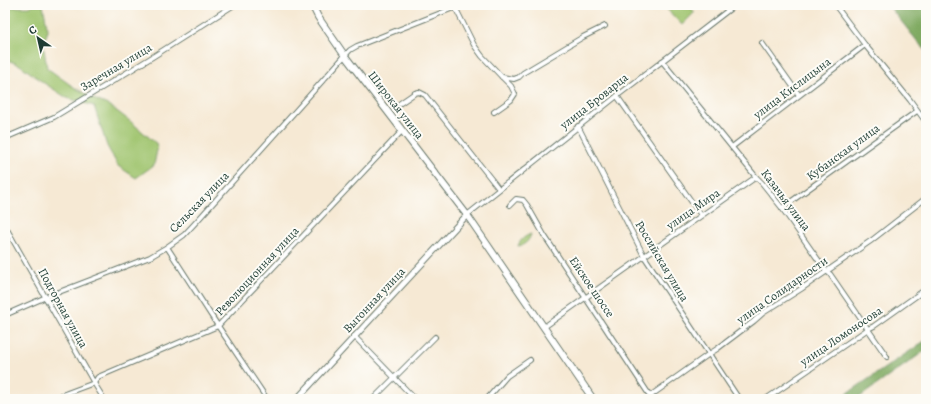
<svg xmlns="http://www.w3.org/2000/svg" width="931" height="404" font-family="Alegreya,serif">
<rect width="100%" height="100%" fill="#fdfcf7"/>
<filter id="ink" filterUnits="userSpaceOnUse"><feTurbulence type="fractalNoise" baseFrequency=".025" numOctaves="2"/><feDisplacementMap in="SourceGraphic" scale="8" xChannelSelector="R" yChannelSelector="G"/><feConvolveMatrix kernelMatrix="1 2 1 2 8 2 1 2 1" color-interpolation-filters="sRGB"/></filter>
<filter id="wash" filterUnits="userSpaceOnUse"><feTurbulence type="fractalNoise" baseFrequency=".012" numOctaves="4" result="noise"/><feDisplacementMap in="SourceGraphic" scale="16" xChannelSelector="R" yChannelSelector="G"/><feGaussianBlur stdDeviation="0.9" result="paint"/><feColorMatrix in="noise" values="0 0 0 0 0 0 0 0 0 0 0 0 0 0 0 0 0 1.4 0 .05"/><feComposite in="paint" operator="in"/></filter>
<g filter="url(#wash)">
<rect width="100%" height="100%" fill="#f6e9d4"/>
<g fill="#a0c56f" stroke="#608152">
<polygon points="34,5 43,5 48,31 43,44 47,68 72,86 96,100 110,106 130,121 158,145 154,165 136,178 118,166 107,146 94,106 67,98 44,83 20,65 5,59 5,7 29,7"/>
<polygon points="663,5 687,5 695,12 682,25"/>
<path d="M531 234C529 241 525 245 518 246 520 240 525 236 531 234Z"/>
</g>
<g fill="#80aa62" stroke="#50744b">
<polygon points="888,5 926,5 926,52"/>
<polygon points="926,340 926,350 857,399 839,399"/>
</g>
</g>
<g filter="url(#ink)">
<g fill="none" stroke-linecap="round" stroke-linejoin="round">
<g stroke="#6a796c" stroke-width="6">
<g id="minor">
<polyline points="835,5 865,45 910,100 926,122"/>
<polyline points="455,7 474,45 482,56 502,77 514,79 519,77 523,73 583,37 605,26"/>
<polyline points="762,43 799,95"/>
<polyline points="662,61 756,177 762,183 782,208 826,271 830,274 887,357"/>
<polyline points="617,96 701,215"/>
<polyline points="399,104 415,93 419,92 425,95 499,189"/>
<polyline points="494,112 511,100 515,94 511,86 502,77"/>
<polyline points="578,126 644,256 739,399"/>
<polyline points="5,138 54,117 154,56 234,5"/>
<polyline points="732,147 865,45"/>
<polyline points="510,205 516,199 523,200 527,205 544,235 585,297 652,399"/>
<polyline points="782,208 917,111"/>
<polyline points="467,215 617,96 735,5"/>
<polyline points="5,226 94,383 104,399"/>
<polyline points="167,247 218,326 267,399"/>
<polyline points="5,315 46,297 150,257 167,247 184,235 197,221 350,50 357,46 461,5"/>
<polyline points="544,327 756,177"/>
<polyline points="354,336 415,399"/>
<polyline points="650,396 709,354 717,349 754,321 763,313 801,289 872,240 926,198"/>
<polyline points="51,399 94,383 98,377 218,326 402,131"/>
<polyline points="373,399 435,337"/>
<polyline points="487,399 507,376 530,360"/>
<polyline points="766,399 868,329 874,326 926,289"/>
</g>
</g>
<g stroke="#6a796c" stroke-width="7">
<polyline id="tertiary" points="297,399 467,215"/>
</g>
<g stroke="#6a796c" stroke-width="8">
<polyline id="primary" points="312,5 318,17 345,56 467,215 593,399"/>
</g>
<use href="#minor" stroke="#fff" stroke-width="4"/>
<use href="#tertiary" stroke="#fff" stroke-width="5"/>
<use href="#primary" stroke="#fff" stroke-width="6"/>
</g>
</g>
<g text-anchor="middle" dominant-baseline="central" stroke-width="4" stroke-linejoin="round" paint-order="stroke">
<g font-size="12" fill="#1f3d34" stroke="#fdfcf7">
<text transform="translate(116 67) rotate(-31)">Заречная улица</text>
<text transform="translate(792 88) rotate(-37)">улица Кислицына</text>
<text transform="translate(594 101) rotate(-38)">улица Броварца</text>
<text transform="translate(396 105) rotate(52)">Широкая улица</text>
<text transform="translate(843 152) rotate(-36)">Кубанская улица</text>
<text transform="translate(786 200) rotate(53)">Казачья улица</text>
<text transform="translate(199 202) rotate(-46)">Сельская улица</text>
<text transform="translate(693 209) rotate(-35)">улица Мира</text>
<text transform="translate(662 261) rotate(59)">Российская улица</text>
<text transform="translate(257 271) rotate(-47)">Революционная улица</text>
<text transform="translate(592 287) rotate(56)">Ейское шоссе</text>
<text transform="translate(782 290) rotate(-35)">улица Солидарности</text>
<text transform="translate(374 300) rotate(-47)">Выгонная улица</text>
<text transform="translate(63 308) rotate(61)">Подгорная улица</text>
<text transform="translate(841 336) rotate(-34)">улица Ломоносова</text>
</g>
</g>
<rect width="931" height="404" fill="none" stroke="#fdfcf7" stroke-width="20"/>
<g transform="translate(38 38) rotate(326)" stroke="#fdfcf7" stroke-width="3" paint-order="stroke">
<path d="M0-3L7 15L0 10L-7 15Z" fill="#1f3d34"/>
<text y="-6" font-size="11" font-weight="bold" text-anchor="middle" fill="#1f3d34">С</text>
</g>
</svg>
